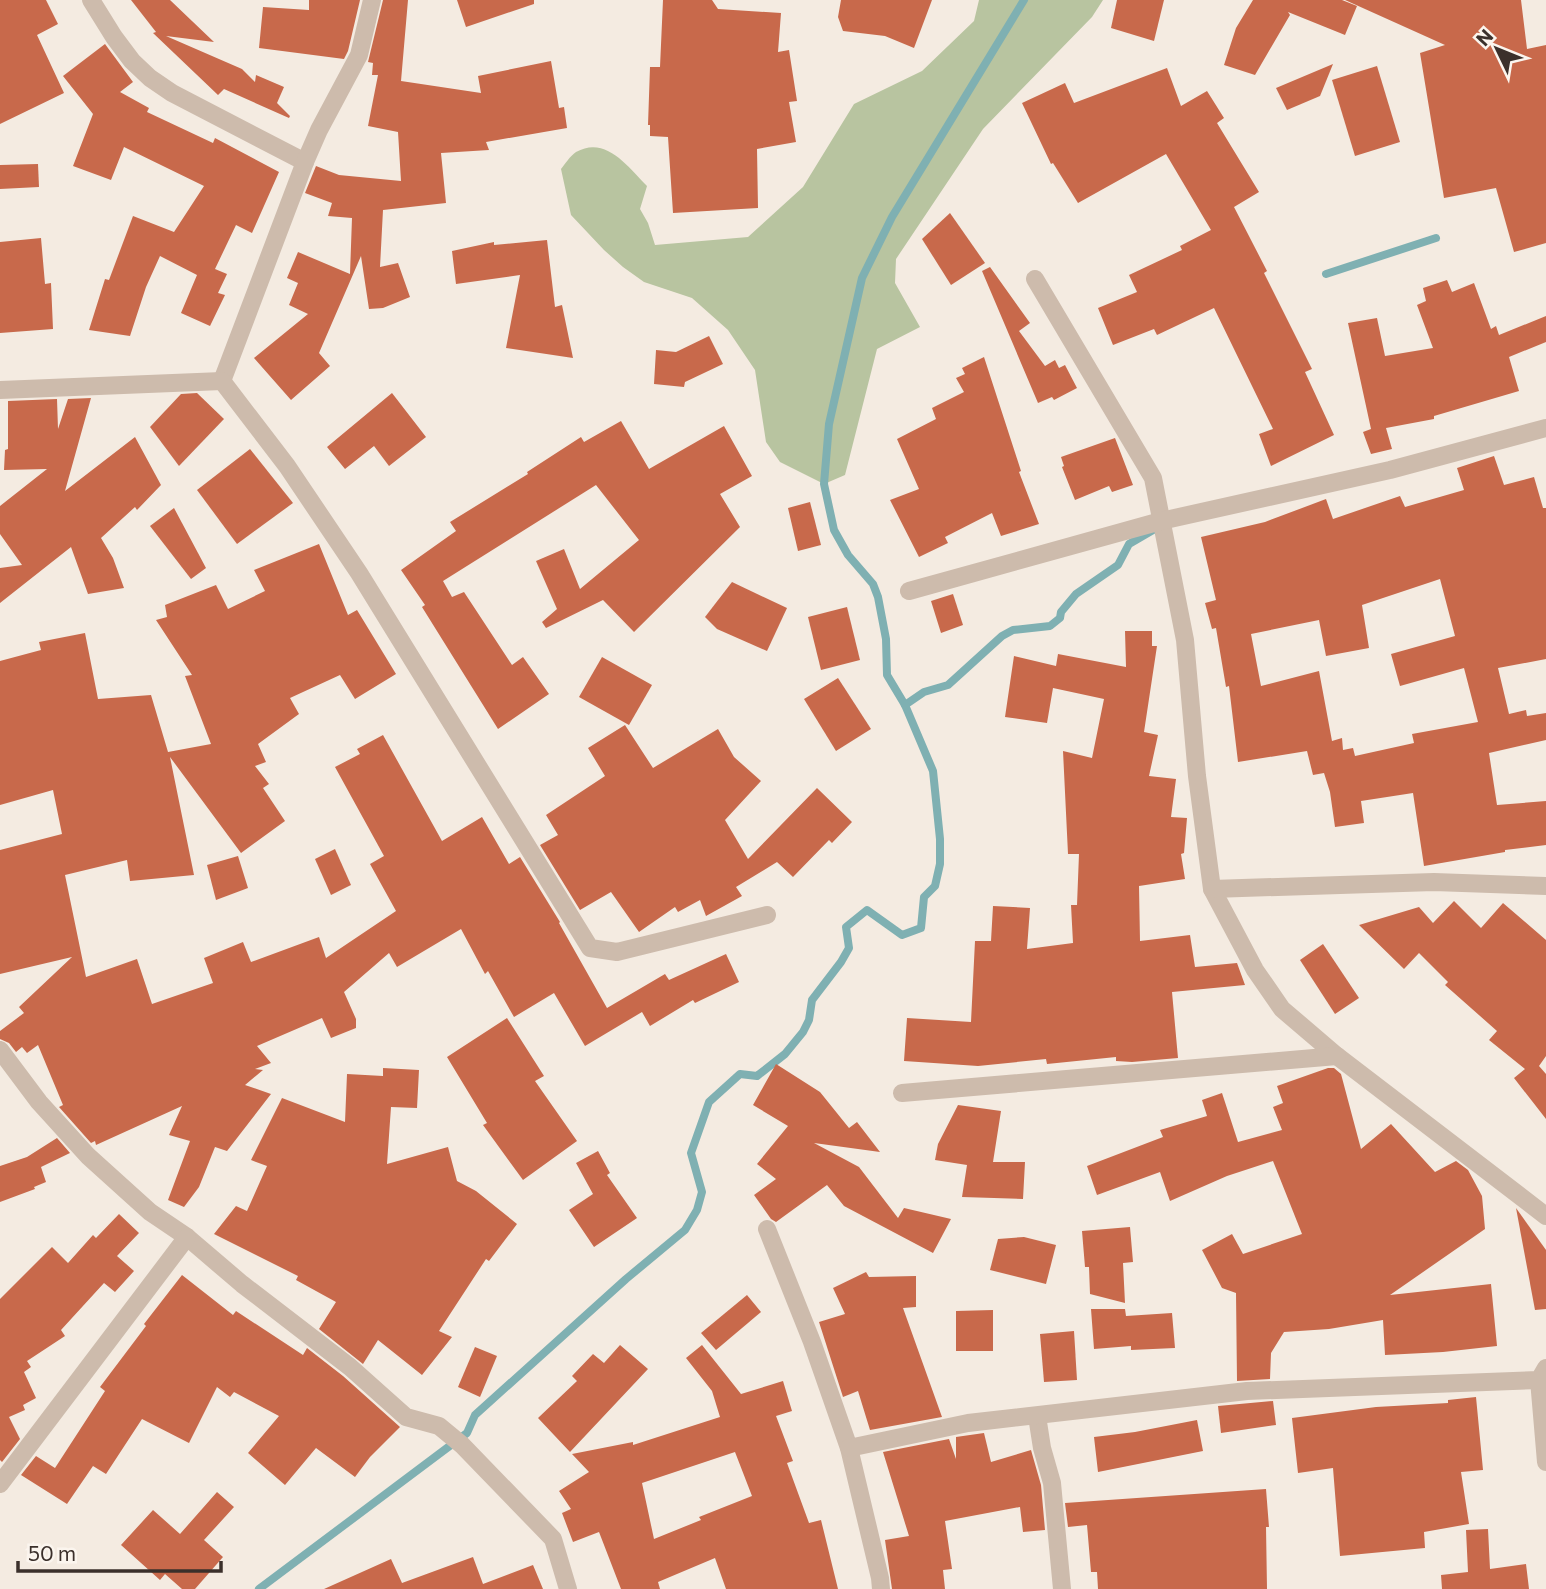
<svg xmlns="http://www.w3.org/2000/svg" width="1546" height="1589" font-family="Commissioner,sans-serif">
<rect width="100%" height="100%" fill="#f4ebe1"/>
<path fill="#b8c4a0" d="M979 0H1103L1092 17 983 129 896 259 895 283 920 327 877 349 845 475 824 484 780 462 766 442 755 370 728 330 692 298 644 282 623 267 604 250 571 215 561 169C565 164 570 156 576 152 606 135 628 167 647 186L640 209 648 223 655 245 748 237 803 187 854 104 922 71 974 21Z"/>
<g fill="none" stroke-linecap="round" stroke-linejoin="round">
<g stroke="#7fb0b2" stroke-width="8">
<polyline points="1326,274 1436,238"/>
<polyline points="905,705 924,692 948,685 1002,636 1013,630 1050,626 1060,618 1061,612 1076,594 1118,565 1129,544 1153,530"/>
<polyline points="259,1589 467,1433 475,1415 626,1279 685,1230 697,1210 702,1192 691,1153 709,1102 740,1074 757,1076 785,1054 803,1032 809,1020 812,1000 841,962 849,948 846,927 867,910 902,935 921,928 924,897 935,886 940,864 940,839 933,771 905,705 887,675 886,639 878,597 873,584 848,555 834,530 824,484 829,424 862,278 892,217 1024,0"/>
</g>
</g>
<g fill="#c8694b" fill-rule="evenodd">
<polygon points="0,0 46,0 58,24 37,35 64,93 0,124"/>
<polygon points="131,0 170,0 214,42 166,36 242,69 255,82 256,75 284,87 277,103 290,116 289,118 224,89 218,95 153,33 156,32"/>
<polygon points="309,0 360,0 348,51 344,59 259,48 263,7 309,10"/>
<polygon points="383,0 408,0 401,81 481,93 478,76 551,61 559,108 564,107 567,128 486,142 489,150 441,153 446,203 383,210 380,267 398,263 410,297 383,308 369,309 361,256 319,353 330,366 291,400 254,358 308,314 289,305 298,283 287,278 298,252 350,274 352,218 328,216 332,203 305,193 316,166 339,175 401,181 398,132 368,126 378,75 372,75 373,63 368,62"/>
<polygon points="457,0 534,0 534,4 466,27"/>
<polygon points="663,0 712,0 718,9 781,13 778,52 789,50 797,101 789,102 796,142 757,149 758,208 673,213 668,137 650,136 650,125 648,125 650,67 660,67"/>
<polygon points="841,0 932,0 914,48 885,36 843,31 838,17"/>
<polygon points="1117,0 1164,0 1154,41 1111,28"/>
<polygon points="1253,0 1342,0 1357,6 1345,35 1288,12 1290,15 1255,75 1224,65 1236,28"/>
<polygon points="1345,0 1521,0 1527,49 1546,45 1546,243 1514,252 1496,188 1444,198 1420,53 1445,45"/>
<polygon points="105,44 133,82 120,92 149,108 147,112 213,143 215,138 279,172 252,233 236,225 215,269 227,274 218,293 225,295 210,326 181,313 197,275 160,256 146,287 130,336 89,330 105,279 109,280 133,216 174,232 204,186 124,147 111,180 73,166 93,114 63,76"/>
<polygon points="1333,64 1320,96 1287,110 1276,88"/>
<polygon points="1377,66 1400,142 1355,156 1332,80"/>
<polygon points="1167,68 1181,106 1207,91 1224,118 1217,123 1259,192 1234,207 1267,271 1264,273 1312,369 1305,372 1334,435 1271,466 1259,434 1273,429 1214,308 1157,335 1154,329 1113,345 1098,308 1137,292 1129,275 1182,250 1180,246 1211,230 1166,154 1078,203 1053,163 1051,164 1022,103 1065,83 1074,103"/>
<polygon points="38,164 39,187 0,189 0,165"/>
<polygon points="950,213 985,263 951,285 922,239"/>
<polygon points="41,238 45,284 51,283 53,329 0,333 0,242"/>
<polygon points="547,240 555,307 562,305 573,358 506,348 520,275 456,284 452,251 494,242 494,245"/>
<polygon points="990,267 1030,323 1019,331 1045,366 1055,360 1059,368 1065,365 1077,388 1054,400 1052,397 1038,403 982,271"/>
<polygon points="1447,280 1452,292 1474,283 1491,329 1496,326 1499,335 1546,316 1546,342 1509,357 1519,391 1434,416 1434,419 1386,428 1392,449 1371,454 1363,432 1371,429 1348,323 1377,318 1385,356 1433,348 1417,305 1426,301 1423,288"/>
<polygon points="709,336 723,364 685,382 684,387 654,384 656,350 676,352"/>
<polygon points="984,357 1021,471 1019,472 1039,524 1001,536 992,513 945,537 948,543 919,557 890,500 919,489 897,439 936,419 932,408 964,392 956,378 965,374 962,368"/>
<polygon points="197,393 224,419 179,466 150,427 181,394"/>
<polygon points="392,393 426,437 389,466 374,446 345,469 327,447"/>
<polygon points="91,398 65,491 135,437 161,485 137,510 135,507 101,538 113,558 124,588 88,594 71,547 0,603 0,568 22,565 0,534 0,506 47,469 4,470 5,450 8,449 8,401 57,399 58,429 68,399"/>
<polygon points="621,421 649,469 724,426 752,476 720,494 740,527 634,632 603,600 546,628 542,622 557,609 536,561 564,549 580,589 639,540 596,485 443,581 452,597 464,592 512,665 523,657 549,694 498,729 422,607 425,605 401,570 456,531 450,522 528,474 527,472 581,437 584,442"/>
<polygon points="1115,438 1133,485 1112,492 1109,486 1075,500 1062,467 1064,466 1061,457"/>
<polygon points="250,449 293,503 237,544 197,490"/>
<path d="M1494 456 1504 485 1534 477 1543 508H1546V659L1498 668 1509 714 1526 710 1527 716 1546 713V740L1489 753 1497 805 1546 801V845L1505 850V852L1424 866 1413 793 1361 801 1364 823 1335 827 1330 792 1324 773 1313 775 1307 751 1238 762 1229 686 1226 687 1216 628 1212 629 1205 603 1216 600 1201 537 1265 522 1326 499 1333 519 1400 496 1405 507 1464 490 1457 468ZM1440 579 1455 636 1391 654 1400 686 1464 668 1478 722 1412 734 1414 743 1355 756 1353 748 1343 750 1342 738 1332 741 1319 671 1261 686 1251 634 1319 620 1326 656 1369 648 1362 605Z"/>
<polygon points="810,502 821,545 798,551 788,508"/>
<polygon points="174,508 206,568 191,579 150,526"/>
<polygon points="319,544 348,615 357,610 396,674 355,699 340,675 290,698 299,714 258,744 266,762 255,766 269,784 263,788 285,821 241,853 170,757 194,875 130,881 127,860 65,875 86,977 137,959 152,1004 213,983 204,958 243,942 251,962 319,937 326,958 396,911 370,864 384,856 335,767 360,754 357,749 383,735 442,841 482,817 509,864 520,857 560,922 559,923 607,1008 665,974 669,980 726,954 739,982 695,1003 693,1000 650,1026 642,1012 585,1046 554,993 514,1017 488,971 485,974 461,929 397,967 389,953 344,992 356,1019 356,1028 331,1038 322,1018 257,1046 271,1063 255,1069 263,1070 245,1085 271,1094 227,1151 215,1147 199,1187 184,1207 168,1200 190,1141 169,1135 182,1106 96,1145 95,1141 91,1143 59,1107 63,1105 38,1045 27,1053 22,1047 16,1052 9,1043 0,1039 0,1031 24,1013 19,1007 72,957 0,974 0,850 62,834 53,790 0,805 0,661 41,650 39,642 85,633 98,699 151,695 168,752 211,744 185,676 192,675 156,620 167,617 165,605 216,585 228,609 265,591 254,570"/>
<polygon points="732,582 787,608 767,651 717,629 705,617"/>
<polygon points="953,594 963,625 941,633 931,601"/>
<polygon points="847,607 860,660 821,670 808,617"/>
<polygon points="1125,631 1152,631 1152,646 1157,646 1144,732 1158,735 1149,776 1176,779 1171,817 1187,818 1184,853 1181,854 1185,879 1139,886 1140,941 1190,935 1195,967 1237,963 1245,985 1172,992 1178,1058 1132,1062 1116,1061 1116,1057 1047,1064 1046,1059 978,1066 904,1061 907,1018 971,1022 975,941 991,941 993,906 1030,908 1027,949 1073,943 1071,905 1077,905 1079,854 1068,854 1063,751 1092,758 1104,699 1053,688 1047,723 1005,717 1014,656 1056,666 1058,654 1126,667"/>
<polygon points="602,657 652,685 629,725 579,697"/>
<polygon points="838,678 871,729 836,751 804,699"/>
<polygon points="625,725 653,768 718,729 734,757 761,781 725,820 748,859 817,788 852,822 832,843 829,840 793,877 777,862 736,887 742,896 706,916 700,900 678,912 675,907 639,932 611,892 580,910 540,845 558,835 546,815 605,776 588,748"/>
<polygon points="335,849 351,885 331,895 315,859"/>
<polygon points="238,856 248,888 216,900 207,865"/>
<polygon points="1454,901 1481,928 1503,903 1546,940 1546,1056 1539,1066 1546,1074 1546,1119 1514,1078 1525,1069 1489,1040 1497,1031 1445,985 1448,982 1419,953 1404,969 1359,925 1419,907 1433,923"/>
<polygon points="1323,944 1359,998 1335,1014 1300,960"/>
<polygon points="507,1018 544,1076 535,1081 577,1141 523,1180 483,1125 487,1123 447,1057"/>
<polygon points="776,1064 820,1092 849,1128 857,1122 880,1152 814,1143 859,1167 898,1218 904,1208 951,1219 933,1253 844,1206 827,1185 776,1222 771,1219 754,1195 776,1179 757,1164 788,1126 753,1105"/>
<polygon points="383,1068 419,1070 417,1108 391,1107 387,1164 448,1147 457,1181 476,1191 517,1224 489,1261 486,1259 439,1331 452,1337 422,1375 378,1340 363,1364 319,1329 336,1302 296,1280 298,1276 214,1234 236,1206 247,1211 267,1166 251,1160 282,1098 345,1122 347,1074 383,1076"/>
<polygon points="1328,1068 1334,1068 1341,1074 1361,1149 1391,1124 1435,1172 1456,1161 1468,1170 1482,1196 1485,1229 1390,1295 1491,1284 1497,1346 1443,1352 1385,1355 1383,1320 1329,1329 1284,1332 1271,1353 1270,1379 1237,1381 1236,1293 1222,1288 1202,1250 1232,1234 1243,1254 1302,1234 1273,1161 1227,1176 1170,1201 1160,1172 1097,1195 1087,1166 1163,1137 1160,1130 1207,1116 1202,1100 1222,1093 1238,1142 1282,1130 1273,1107 1283,1103 1277,1086"/>
<polygon points="958,1105 1001,1111 993,1162 1025,1162 1023,1199 962,1197 967,1165 935,1160 938,1144"/>
<polygon points="57,1138 70,1153 41,1167 46,1182 34,1187 35,1189 0,1202 0,1166 27,1157"/>
<polygon points="598,1151 610,1173 607,1175 637,1218 594,1247 569,1210 593,1194 576,1163"/>
<polygon points="1516,1208 1546,1250 1546,1309 1535,1310"/>
<polygon points="119,1214 139,1233 117,1256 134,1271 115,1292 104,1283 61,1330 65,1336 27,1361 31,1367 24,1372 36,1398 23,1405 25,1410 9,1417 20,1439 2,1462 0,1460 0,1299 52,1247 68,1263 93,1235 96,1238"/>
<polygon points="1130,1227 1133,1262 1123,1263 1125,1303 1090,1294 1089,1267 1085,1267 1082,1231"/>
<polygon points="1024,1237 1056,1245 1046,1284 990,1270 998,1239"/>
<polygon points="866,1272 869,1277 916,1276 916,1307 903,1308 942,1417 870,1430 858,1391 843,1397 819,1322 845,1314 833,1288"/>
<polygon points="182,1275 233,1315 236,1311 303,1355 307,1348 343,1376 400,1427 370,1457 355,1477 316,1448 285,1485 248,1453 279,1416 234,1392 230,1397 217,1387 189,1443 142,1419 106,1474 93,1466 67,1504 21,1475 36,1456 55,1468 105,1391 100,1387 146,1326 144,1324"/>
<polygon points="747,1295 761,1312 716,1350 701,1333"/>
<polygon points="1091,1309 1125,1309 1126,1316 1172,1313 1175,1348 1131,1350 1131,1346 1094,1349"/>
<polygon points="993,1310 993,1351 956,1351 956,1311"/>
<polygon points="1074,1331 1077,1380 1044,1382 1040,1334"/>
<polygon points="620,1345 648,1369 570,1452 538,1418 577,1381 572,1376 593,1354 604,1363"/>
<path d="M702 1345 741 1394 783 1381 792 1411 776 1416 793 1461 787 1463 809 1523 821 1520 838 1589H726L715 1558 658 1582 660 1589H621L599 1532 573 1542 562 1513 571 1509 559 1491 589 1472 572 1454 633 1442V1445L720 1417 712 1391 686 1358ZM735 1452 752 1496 699 1517 701 1520 654 1539 642 1483Z"/>
<polygon points="475,1347 497,1356 480,1397 458,1387"/>
<polygon points="1476,1397 1483,1470 1461,1472 1469,1524 1424,1532 1425,1548 1340,1556 1333,1468 1298,1473 1292,1418 1376,1407 1448,1403 1448,1400"/>
<polygon points="1273,1401 1276,1425 1221,1433 1218,1406"/>
<polygon points="1197,1420 1203,1451 1098,1472 1094,1437 1135,1432"/>
<polygon points="984,1433 991,1462 1031,1450 1041,1485 1045,1530 1023,1532 1020,1507 945,1521 952,1569 943,1570 945,1589 892,1589 885,1540 909,1536 883,1452 949,1439 956,1459 956,1437"/>
<polygon points="1266,1489 1269,1527 1266,1527 1267,1589 1098,1589 1097,1572 1091,1572 1087,1525 1068,1527 1065,1503"/>
<polygon points="217,1492 234,1507 204,1540 223,1557 195,1589 182,1589 165,1574 160,1580 121,1545 153,1510 180,1534"/>
<polygon points="1488,1529 1490,1569 1526,1564 1529,1589 1442,1589 1441,1575 1468,1572 1466,1530"/>
<polygon points="473,1557 483,1584 533,1565 543,1589 324,1589 391,1559 402,1583"/>
</g>
<g fill="none" stroke-linecap="round" stroke-linejoin="round">
<g stroke="#cdbbac" stroke-width="18">
<polyline points="91,0 114,37 132,61 150,78 172,93 305,162"/>
<polyline points="1035,279 1153,478 1185,640 1197,776 1212,889 1255,970 1282,1009 1337,1056 1546,1216"/>
<polyline points="222,381 305,162 319,130 359,55 372,0"/>
<polyline points="0,390 222,381 287,466 359,573 590,948 617,952 767,915"/>
<polyline points="909,591 1161,521 1390,470 1546,428"/>
<polyline points="1212,889 1434,882 1546,886"/>
<polyline points="0,1050 39,1102 88,1156 150,1212 187,1237 242,1284 350,1367 406,1417 439,1426 462,1445 553,1539 568,1589"/>
<polyline points="902,1093 1337,1056"/>
<polyline points="767,1229 812,1342 849,1448 880,1578 881,1589"/>
<polyline points="1539,1380 1546,1462"/>
<polyline points="1037,1416 1042,1448 1052,1483 1062,1589"/>
<polyline points="849,1448 968,1423 1247,1391 1539,1380 1546,1368"/>
<polyline points="0,1484 187,1237"/>
</g>
</g>
<g transform="translate(1497 49) rotate(313)" stroke="#fbf5ee" stroke-width="5" paint-order="stroke">
<path d="M0-5L12 26L0 18L-12 26Z" fill="#3b302b"/>
<text y="-10" font-size="19" font-weight="bold" text-anchor="middle" fill="#3b302b">N</text>
</g>
<path d="M18 1561v10h203v-10" fill="none" stroke="#3b302b" stroke-width="3.5"/>
<text x="28" y="1561" font-size="21" fill="#3b302b" stroke="#fbf5ee" stroke-width="5" paint-order="stroke">50 m</text>
</svg>
